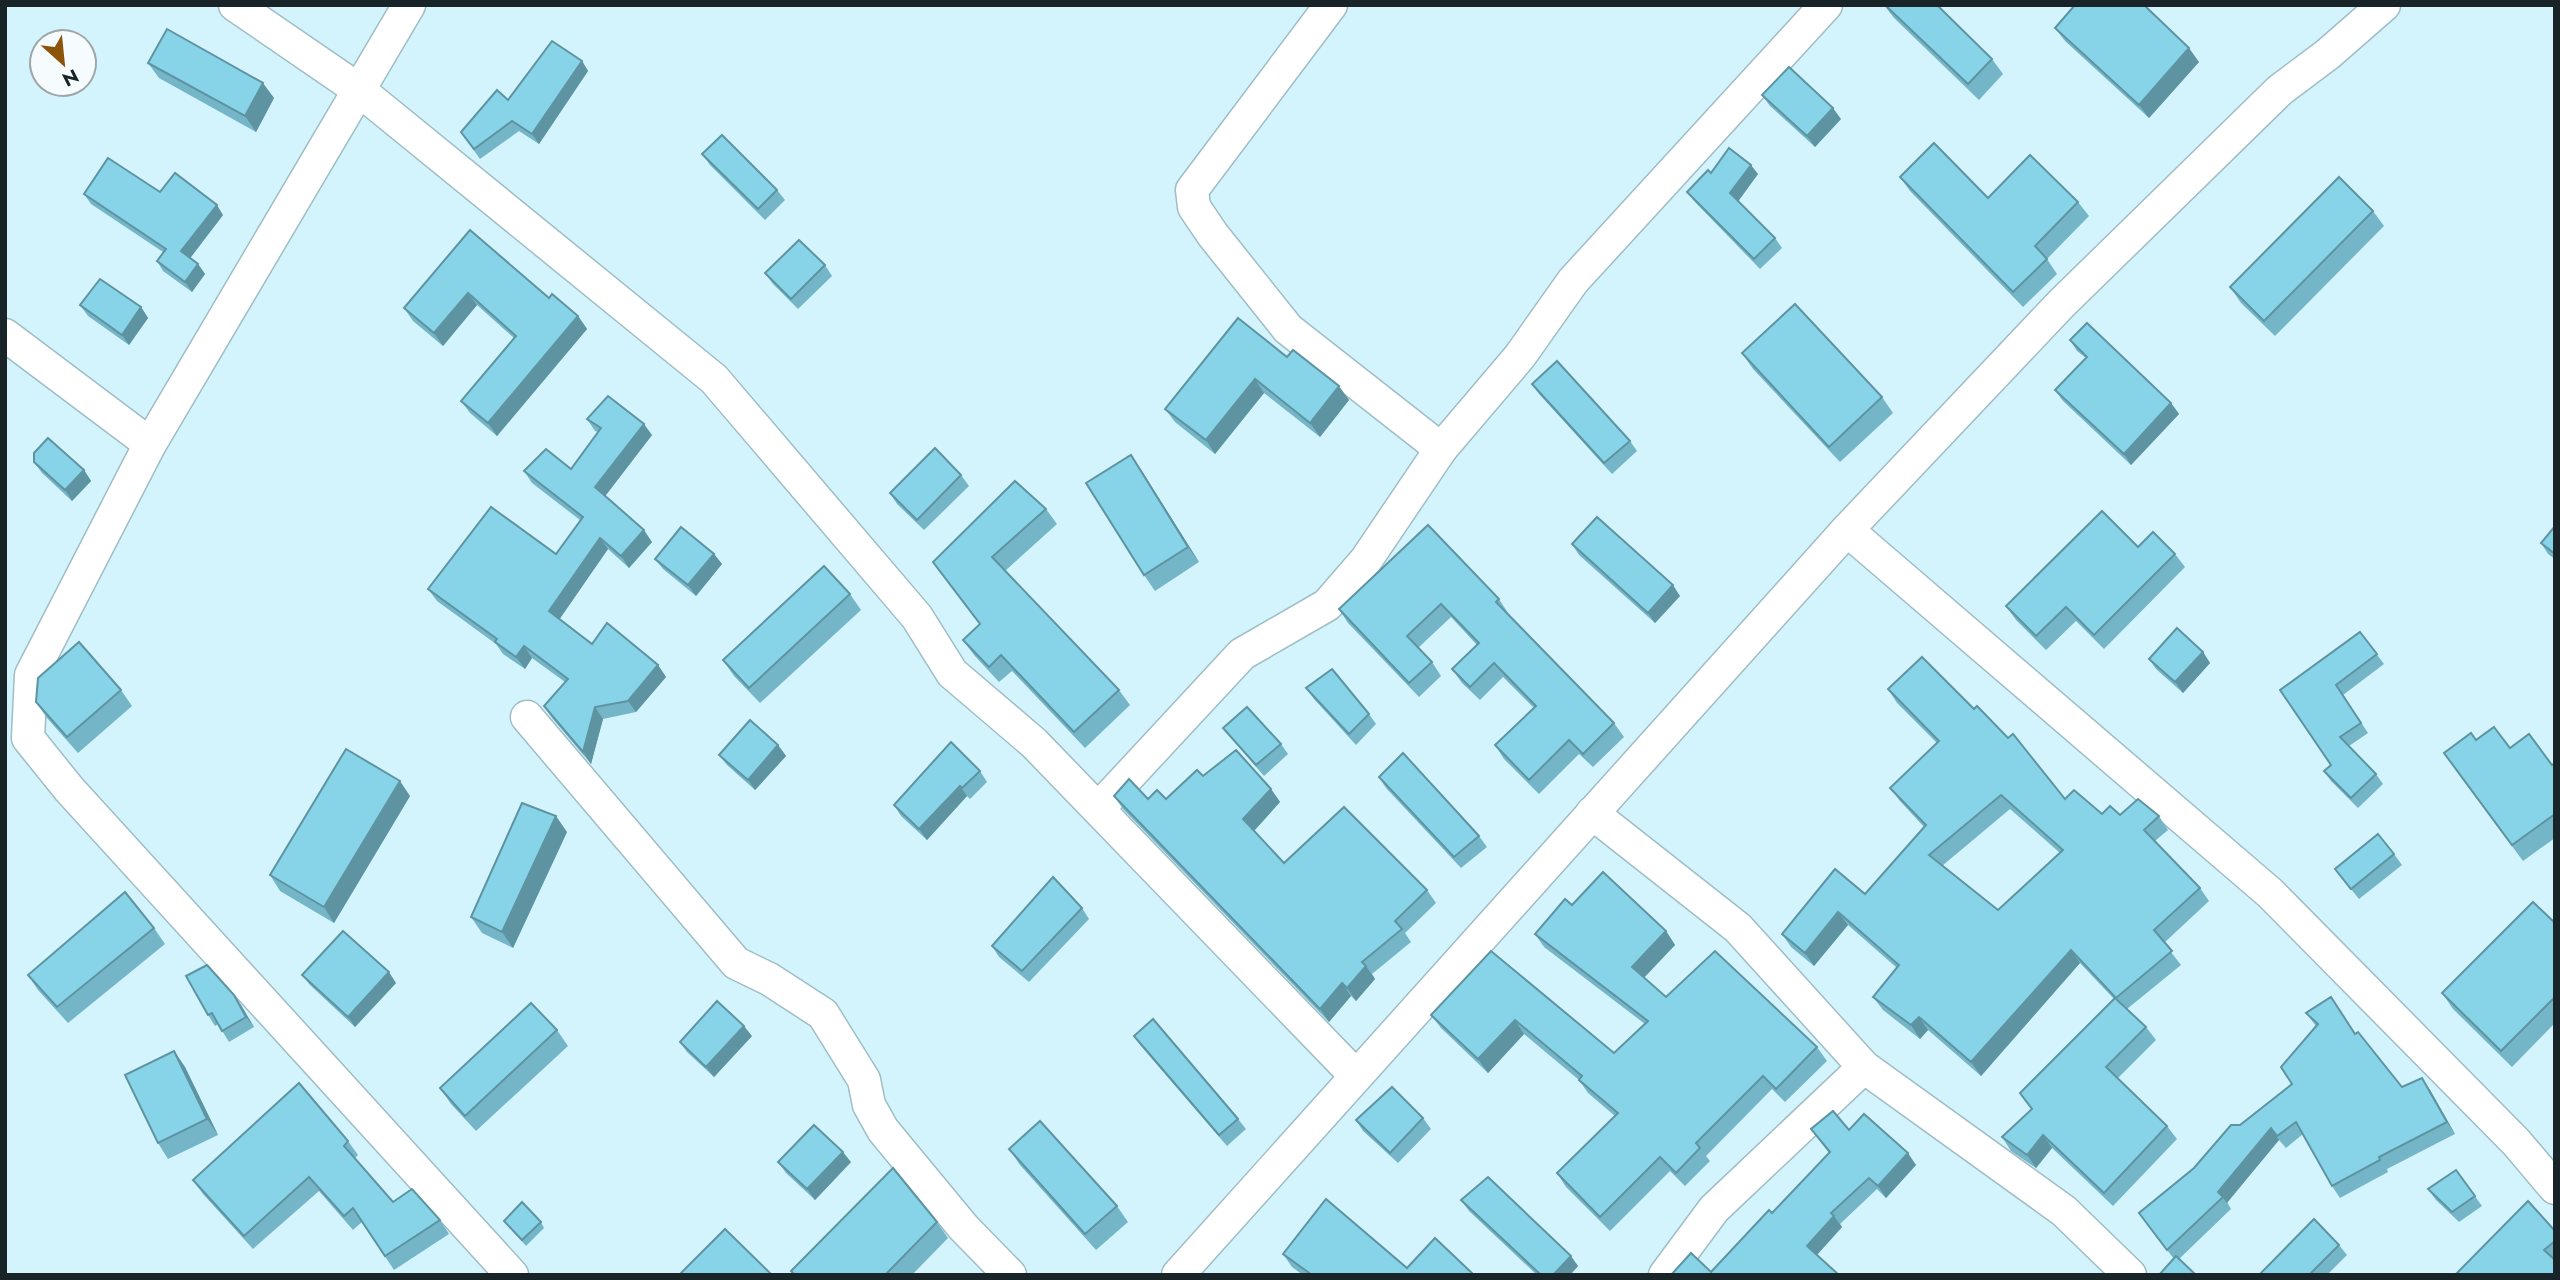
<svg xmlns="http://www.w3.org/2000/svg" width="2560" height="1280" font-family="Jost,sans-serif">
<rect width="100%" height="100%" fill="#d4f4fd"/>
<g fill="none" stroke-linecap="round" stroke-linejoin="round">
<g stroke="#9fbdc5" stroke-width="35">
<g id="minor">
<polyline points="235,5 359,90 714,379 917,617 952,673 1034,743 1355,1075"/>
<polyline points="409,5 150,444 31,675 28,738 69,789 512,1275"/>
<polyline points="1331,5 1192,190 1194,207 1213,235 1288,329 1441,449"/>
<polyline points="5,335 150,444"/>
<polyline points="1847,530 2270,893 2516,1142 2555,1188"/>
<polyline points="527,717 736,963 769,979 823,1014 864,1080 869,1105 883,1130 964,1228 1010,1275"/>
<polyline points="1099,808 1242,654 1327,605 1366,560 1441,449 1520,356 1573,281 1826,5"/>
<polyline points="1592,813 1738,928 1864,1067 2064,1211 2130,1275"/>
<polyline points="1178,1275 1847,530 2061,304 2280,90 2328,54 2384,5"/>
<polyline points="1665,1275 1714,1209 1864,1067"/>
</g>
</g>
<use href="#minor" stroke="#fff" stroke-width="32"/>
</g>
<g fill="#74b6c8" fill-rule="evenodd">
<polygon points="1884,5 1937,5 1992,59 2003,74 1979,100 1894,18"/>
<polygon points="2055,28 2199,62 2149,118 2065,41"/>
<polygon points="582,61 588,71 539,144 519,131 480,159 461,132 508,100"/>
<polygon points="148,63 274,98 256,132 159,78"/>
<polygon points="1762,95 1841,119 1815,147 1770,106"/>
<polygon points="702,154 777,190 785,200 765,220 710,165"/>
<polygon points="1711,173 1758,174 1738,201 1775,238 1782,248 1760,269 1694,201 1687,192"/>
<polygon points="1900,177 1988,198 2078,202 2089,216 2047,259 2057,274 2023,307 1910,191"/>
<polygon points="84,194 223,215 190,258 198,264 205,274 192,292 163,271 157,261 163,252 91,204"/>
<polygon points="2373,211 2384,226 2275,336 2241,303 2230,287"/>
<polygon points="470,230 549,298 578,316 587,329 497,436 470,413 461,401 514,338 477,305 443,346 413,321 404,308"/>
<polygon points="825,265 832,276 798,309 773,284 765,273"/>
<polygon points="80,305 141,307 148,318 129,345 88,316"/>
<polygon points="2070,340 2171,403 2179,414 2131,465 2063,401 2055,390 2086,358 2077,351"/>
<polygon points="1742,353 1882,397 1893,413 1840,462 1753,369"/>
<polygon points="1287,357 1349,400 1320,437 1264,393 1215,454 1175,422 1165,409"/>
<polygon points="1532,384 1630,441 1637,451 1612,474 1539,394"/>
<polygon points="587,419 652,435 605,496 652,542 629,568 608,549 559,619 592,644 658,665 666,677 636,712 603,719 591,764 552,718 544,706 565,682 532,658 525,669 503,654 496,644 437,601 428,589 556,554 580,520 532,483 524,471 571,469 598,432 595,431"/>
<polygon points="1131,455 1199,562 1155,591 1144,575"/>
<polygon points="34,462 84,470 91,481 72,501 42,473"/>
<polygon points="961,475 969,486 924,530 897,504 890,493"/>
<polygon points="1046,509 1057,524 1005,571 1119,690 1130,705 1085,748 1012,671 999,682 974,655 963,640 980,624 933,562"/>
<polygon points="2555,526 2555,559 2548,554 2541,543"/>
<polygon points="1572,544 1680,596 1655,623 1579,555"/>
<polygon points="2138,547 2175,554 2185,567 2104,649 2076,621 2046,650 2016,620 2006,606"/>
<polygon points="714,554 722,564 696,596 663,569 655,559"/>
<polygon points="850,594 861,610 760,703 734,676 723,660"/>
<polygon points="1499,599 1508,613 1507,614 1614,723 1624,737 1593,767 1579,754 1539,794 1504,759 1495,745 1534,708 1503,677 1480,700 1462,683 1452,669 1477,645 1451,617 1418,648 1432,662 1441,676 1419,697 1348,623 1339,609"/>
<polygon points="2360,632 2384,664 2343,695 2368,733 2349,746 2376,774 2383,784 2358,808 2331,781 2324,771 2331,765 2280,690"/>
<polygon points="2203,652 2210,663 2183,693 2156,669 2149,659"/>
<polygon points="1306,688 1369,714 1376,724 1356,745 1314,699"/>
<path d="M1888 689 1974 709 2065 799 2102 814 2120 815 2159 816 2168 830 2155 841 2200 888 2209 901 2164 943 2181 965 2127 1009 2146 1027 2156 1040 2118 1078 2167 1126 2177 1139 2113 1206 2052 1148 2036 1168 2011 1151 2002 1137 2032 1109 2114 999 2080 963 1981 1076 1928 1030 1920 1039 1883 1010 1873 997 1897 968 1848 925 1814 966 1791 947 1782 934 1865 894 1924 827 1900 801 1890 788 1937 743 1897 703ZM2010 809 2060 853 1998 910 1942 866Z"/>
<polygon points="121,690 132,706 78,753 47,718 36,702"/>
<polygon points="1223,728 1281,744 1288,754 1264,776 1231,738"/>
<polygon points="2476,740 2510,748 2552,765 2555,763 2555,838 2523,861 2455,769"/>
<polygon points="778,745 786,756 755,790 727,765 719,755"/>
<polygon points="980,771 987,782 970,799 967,796 927,840 901,816 894,805"/>
<polygon points="1203,776 1271,789 1280,802 1254,831 1284,863 1427,890 1436,903 1405,933 1411,942 1372,974 1375,979 1356,1001 1351,996 1329,1022 1123,809 1114,796 1166,799"/>
<polygon points="1379,777 1479,836 1487,847 1461,868 1386,788"/>
<polygon points="410,796 334,923 280,891 270,875"/>
<polygon points="567,832 513,948 482,933 471,917"/>
<polygon points="2394,854 2402,865 2359,899 2335,869"/>
<polygon points="1572,905 1666,931 1675,945 1644,977 1666,997 1817,1047 1827,1061 1785,1102 1772,1089 1706,1156 1710,1161 1685,1186 1670,1171 1610,1231 1566,1187 1557,1173 1615,1116 1588,1093 1579,1080 1524,1034 1488,1073 1441,1028 1431,1015 1491,951 1614,1053 1645,1024 1544,947 1535,934"/>
<polygon points="1082,908 1089,919 1029,982 999,957 992,946"/>
<polygon points="2555,923 2555,1023 2512,1067 2453,1009 2442,993"/>
<polygon points="154,928 165,944 68,1023 38,990 28,975"/>
<polygon points="302,975 396,983 355,1027 310,985"/>
<polygon points="234,995 254,1027 229,1042 218,1024 215,1026 208,1015"/>
<polygon points="2306,1013 2356,1034 2402,1087 2430,1090 2455,1134 2387,1169 2388,1172 2340,1198 2332,1186 2303,1134 2286,1148 2279,1140 2227,1202 2231,1209 2179,1259 2174,1259 2148,1225 2194,1168 2240,1125 2292,1084 2316,1026"/>
<polygon points="557,1030 568,1046 476,1131 451,1104 440,1088"/>
<polygon points="752,1036 714,1077 687,1052 680,1042"/>
<polygon points="1134,1036 1238,1119 1246,1129 1227,1146 1141,1046"/>
<polygon points="174,1051 185,1067 218,1135 168,1159 158,1143"/>
<polygon points="1423,1118 1431,1129 1398,1163 1363,1131 1356,1120"/>
<polygon points="1811,1129 1849,1130 1916,1165 1886,1198 1877,1189 1840,1224 1842,1227 1817,1255 1711,1272 1772,1213 1829,1153"/>
<polygon points="348,1141 358,1155 355,1158 393,1202 440,1220 449,1234 394,1270 362,1222 353,1230 319,1191 253,1249 203,1194 193,1180"/>
<polygon points="1009,1149 1117,1206 1128,1222 1096,1250 1020,1165"/>
<polygon points="778,1162 851,1162 815,1200 786,1173"/>
<polygon points="2456,1170 2482,1206 2459,1222 2436,1200 2428,1189"/>
<polygon points="1461,1200 1578,1266 1570,1275 1537,1275 1469,1211"/>
<polygon points="504,1221 541,1222 544,1228 526,1246"/>
<polygon points="937,1222 948,1238 912,1275 794,1275 791,1271"/>
<polygon points="2555,1231 2555,1258 2553,1259 2455,1275"/>
<polygon points="2339,1245 2347,1255 2327,1275 2259,1275"/>
<polygon points="1283,1254 1407,1268 1474,1275 1303,1275 1292,1267"/>
</g>
<g fill="#5e94a2">
<polygon points="2189,48 2199,62 2149,118 2139,105"/>
<polygon points="582,61 588,71 539,144 532,134"/>
<polygon points="263,83 274,98 256,132 245,116"/>
<polygon points="1833,108 1841,119 1815,147 1807,136"/>
<polygon points="1751,165 1758,174 1737,203 1730,193"/>
<polygon points="217,205 223,215 188,261 181,251"/>
<polygon points="198,264 205,274 192,292 185,282"/>
<polygon points="468,293 477,305 443,346 434,333"/>
<polygon points="141,307 148,318 129,345 122,335"/>
<polygon points="578,316 587,329 497,436 488,423"/>
<polygon points="1255,379 1264,393 1215,454 1206,440"/>
<polygon points="1339,386 1349,400 1320,437 1310,423"/>
<polygon points="2171,403 2179,414 2131,465 2124,454"/>
<polygon points="644,424 652,435 603,499 595,487"/>
<polygon points="1131,455 1142,471 1199,562 1188,547"/>
<polygon points="84,470 91,481 72,501 65,490"/>
<polygon points="644,530 652,542 629,568 621,556"/>
<polygon points="600,538 608,549 557,623 549,611"/>
<polygon points="714,554 722,564 696,596 688,585"/>
<polygon points="1673,585 1680,596 1655,623 1648,613"/>
<polygon points="524,646 532,658 525,669 516,657"/>
<polygon points="2203,652 2210,663 2183,693 2175,682"/>
<polygon points="658,665 666,677 636,712 628,701"/>
<polygon points="595,707 603,719 591,764 583,752"/>
<polygon points="778,745 786,756 755,790 748,780"/>
<polygon points="400,781 410,796 334,923 324,907"/>
<polygon points="960,786 967,796 927,840 919,829"/>
<polygon points="1271,789 1280,802 1253,832 1243,819"/>
<polygon points="556,816 567,832 513,948 502,932"/>
<polygon points="1838,912 1848,925 1814,966 1805,953"/>
<polygon points="1666,931 1675,945 1642,980 1632,967"/>
<polygon points="2071,950 2080,963 1981,1076 1971,1062"/>
<polygon points="1366,966 1375,979 1356,1001 1347,988"/>
<polygon points="389,972 396,983 355,1027 348,1017"/>
<polygon points="1342,983 1351,996 1329,1022 1320,1009"/>
<polygon points="234,995 241,1005 254,1027 246,1017"/>
<polygon points="1919,1017 1928,1030 1920,1039 1911,1025"/>
<polygon points="1515,1020 1524,1034 1488,1073 1478,1059"/>
<polygon points="744,1026 752,1036 714,1077 706,1067"/>
<polygon points="174,1051 185,1067 218,1135 207,1119"/>
<polygon points="2422,1078 2430,1090 2455,1134 2447,1122"/>
<polygon points="2271,1128 2279,1140 2227,1203 2218,1192"/>
<polygon points="2043,1135 2052,1148 2036,1168 2027,1155"/>
<polygon points="843,1152 851,1162 815,1200 807,1189"/>
<polygon points="1908,1153 1916,1165 1886,1198 1878,1186"/>
<polygon points="1834,1216 1842,1227 1815,1257 1807,1246"/>
<polygon points="1571,1256 1578,1266 1570,1275 1553,1275"/>
</g>
<g fill="#87d4e8" stroke="#5e94a2" stroke-width="2" fill-rule="evenodd">
<polygon points="1885,5 1937,5 1992,59 1968,84"/>
<polygon points="2075,5 2144,5 2189,48 2139,105 2055,28"/>
<polygon points="167,29 263,83 245,116 148,63"/>
<polygon points="552,41 582,61 532,134 512,121 474,149 461,132 497,90 508,100"/>
<polygon points="1789,67 1833,108 1807,136 1762,95"/>
<polygon points="722,135 777,190 758,209 702,154"/>
<polygon points="1934,143 1988,198 2030,155 2078,202 2035,246 2047,259 2013,292 1900,177"/>
<polygon points="1729,148 1751,165 1730,193 1775,238 1754,259 1687,192 1708,170 1711,173"/>
<polygon points="108,158 160,192 175,173 217,205 181,251 198,264 185,282 157,261 166,249 84,194"/>
<polygon points="2339,177 2373,211 2264,321 2230,287"/>
<polygon points="470,230 549,298 552,294 578,316 488,423 461,401 516,336 468,293 434,333 404,308"/>
<polygon points="799,240 825,265 791,299 765,273"/>
<polygon points="100,279 141,307 122,335 80,305"/>
<polygon points="1795,304 1882,397 1829,447 1742,353"/>
<polygon points="1238,318 1287,357 1293,350 1339,386 1310,423 1255,379 1206,440 1165,409"/>
<polygon points="2087,323 2171,403 2124,454 2055,390 2087,357 2070,340"/>
<polygon points="1557,361 1630,441 1604,463 1532,384"/>
<polygon points="608,396 644,424 595,487 644,530 621,556 600,538 549,611 592,644 607,623 658,665 628,701 595,707 583,752 544,706 568,679 524,646 516,657 495,642 497,639 428,589 491,507 556,554 583,517 524,471 546,449 571,469 601,428 587,419"/>
<polygon points="48,438 84,470 65,490 34,462 34,453"/>
<polygon points="935,448 961,475 917,520 890,493"/>
<polygon points="1131,455 1188,547 1144,575 1086,483"/>
<polygon points="1015,481 1046,509 992,557 1119,690 1074,732 1001,655 989,667 963,640 980,624 933,562"/>
<polygon points="2102,511 2138,547 2153,532 2175,554 2094,635 2066,607 2036,636 2006,606"/>
<polygon points="1597,517 1673,585 1648,613 1572,544"/>
<polygon points="1428,525 1499,599 1496,602 1614,723 1583,754 1569,740 1529,780 1495,745 1536,706 1494,663 1470,687 1452,669 1479,643 1441,604 1407,636 1432,662 1409,683 1339,609"/>
<polygon points="2555,526 2555,554 2541,543"/>
<polygon points="681,527 714,554 688,585 655,559"/>
<polygon points="824,566 850,594 749,688 723,660"/>
<polygon points="2177,628 2203,652 2175,682 2149,659"/>
<polygon points="2360,632 2377,654 2336,685 2361,723 2340,737 2376,774 2351,798 2324,771 2331,765 2280,690"/>
<polygon points="79,642 121,690 67,737 36,702 38,678"/>
<path d="M1922 657 1974 709 1977 706 2008 738 2013 734 2065 799 2074 790 2102 814 2110 806 2120 815 2138 799 2159 816 2144 830 2200 888 2154 930 2172 951 2116 998 2071 950 1971 1062 1919 1017 1911 1025 1873 997 1899 965 1838 912 1805 953 1782 934 1835 869 1865 894 1926 825 1890 788 1939 741 1888 689ZM2001 795 2063 850 1998 910 1929 855Z"/>
<polygon points="1332,669 1369,714 1349,734 1306,688"/>
<polygon points="1247,707 1281,744 1256,765 1223,728"/>
<polygon points="750,720 778,745 748,780 719,755"/>
<polygon points="2494,727 2510,748 2529,734 2552,765 2555,763 2555,814 2512,845 2444,753 2471,733 2476,740"/>
<polygon points="951,742 980,771 962,788 960,786 919,829 894,805"/>
<polygon points="346,749 400,781 324,907 270,875"/>
<polygon points="1236,750 1271,789 1243,819 1284,863 1344,807 1427,890 1395,921 1402,929 1362,962 1366,966 1347,988 1342,983 1320,1009 1114,796 1129,779 1148,799 1157,790 1166,799 1197,770 1203,776"/>
<polygon points="1403,753 1479,836 1454,857 1379,777"/>
<polygon points="522,803 556,816 502,932 471,917"/>
<polygon points="2378,834 2394,854 2351,889 2335,869"/>
<polygon points="1603,872 1666,931 1632,967 1666,997 1715,951 1817,1047 1776,1089 1763,1076 1696,1143 1700,1148 1676,1173 1660,1157 1600,1217 1557,1173 1618,1113 1579,1080 1582,1076 1515,1020 1478,1059 1431,1015 1491,951 1614,1053 1648,1021 1535,934 1565,899 1572,905"/>
<polygon points="1053,877 1082,908 1022,971 992,946"/>
<polygon points="125,892 154,928 57,1007 28,975"/>
<polygon points="2533,902 2555,923 2555,997 2501,1051 2442,993"/>
<polygon points="343,931 389,972 348,1017 302,975"/>
<polygon points="207,965 234,995 246,1017 222,1031 212,1013 208,1015 186,976"/>
<polygon points="2331,997 2355,1034 2358,1032 2402,1087 2422,1078 2447,1122 2379,1157 2380,1160 2332,1186 2296,1122 2277,1136 2271,1128 2218,1192 2223,1197 2167,1250 2139,1213 2194,1168 2231,1125 2240,1125 2292,1084 2281,1067 2318,1024 2306,1013"/>
<polygon points="2115,998 2146,1027 2106,1067 2167,1126 2104,1193 2043,1135 2027,1155 2002,1137 2032,1109 2020,1093"/>
<polygon points="717,1001 744,1026 706,1067 680,1042"/>
<polygon points="531,1003 557,1030 465,1116 440,1088"/>
<polygon points="1153,1019 1238,1119 1219,1135 1134,1036"/>
<polygon points="174,1051 207,1119 158,1143 125,1075"/>
<polygon points="299,1083 348,1141 344,1146 393,1202 412,1189 440,1220 385,1256 353,1208 344,1216 309,1177 244,1236 193,1180"/>
<polygon points="1392,1087 1423,1118 1390,1153 1356,1120"/>
<polygon points="1833,1111 1849,1130 1864,1114 1908,1153 1878,1186 1869,1178 1831,1213 1834,1216 1807,1246 1839,1275 1671,1275 1691,1253 1711,1272 1769,1210 1772,1213 1830,1152 1811,1129"/>
<polygon points="1040,1121 1117,1206 1085,1234 1009,1149"/>
<polygon points="814,1125 843,1152 807,1189 778,1162"/>
<polygon points="893,1168 937,1222 885,1275 795,1275 791,1271"/>
<polygon points="2456,1170 2475,1196 2452,1212 2428,1189"/>
<polygon points="1488,1177 1571,1256 1553,1275 1541,1275 1461,1200"/>
<polygon points="1326,1199 1407,1268 1435,1238 1474,1275 1312,1275 1283,1254"/>
<polygon points="2528,1201 2555,1231 2555,1241 2544,1250 2555,1260 2555,1275 2455,1275"/>
<polygon points="522,1202 541,1222 522,1240 504,1221"/>
<polygon points="2314,1219 2339,1245 2309,1275 2259,1275"/>
<polygon points="725,1229 772,1275 679,1275"/>
<polygon points="2176,1256 2196,1275 2159,1275"/>
</g>
<rect width="2560" height="1280" fill="none" stroke="#192428" stroke-width="14"/>
<g transform="translate(63 63) rotate(153)"><circle r="33" fill="#f6fcfe" stroke="#9ea6a8" stroke-width="2"/>
<path d="M0-5L12 26L0 18L-12 26Z" fill="#8c5408"/>
<text y="-10" font-size="19" font-weight="bold" text-anchor="middle" fill="#192428">N</text>
</g>
</svg>
